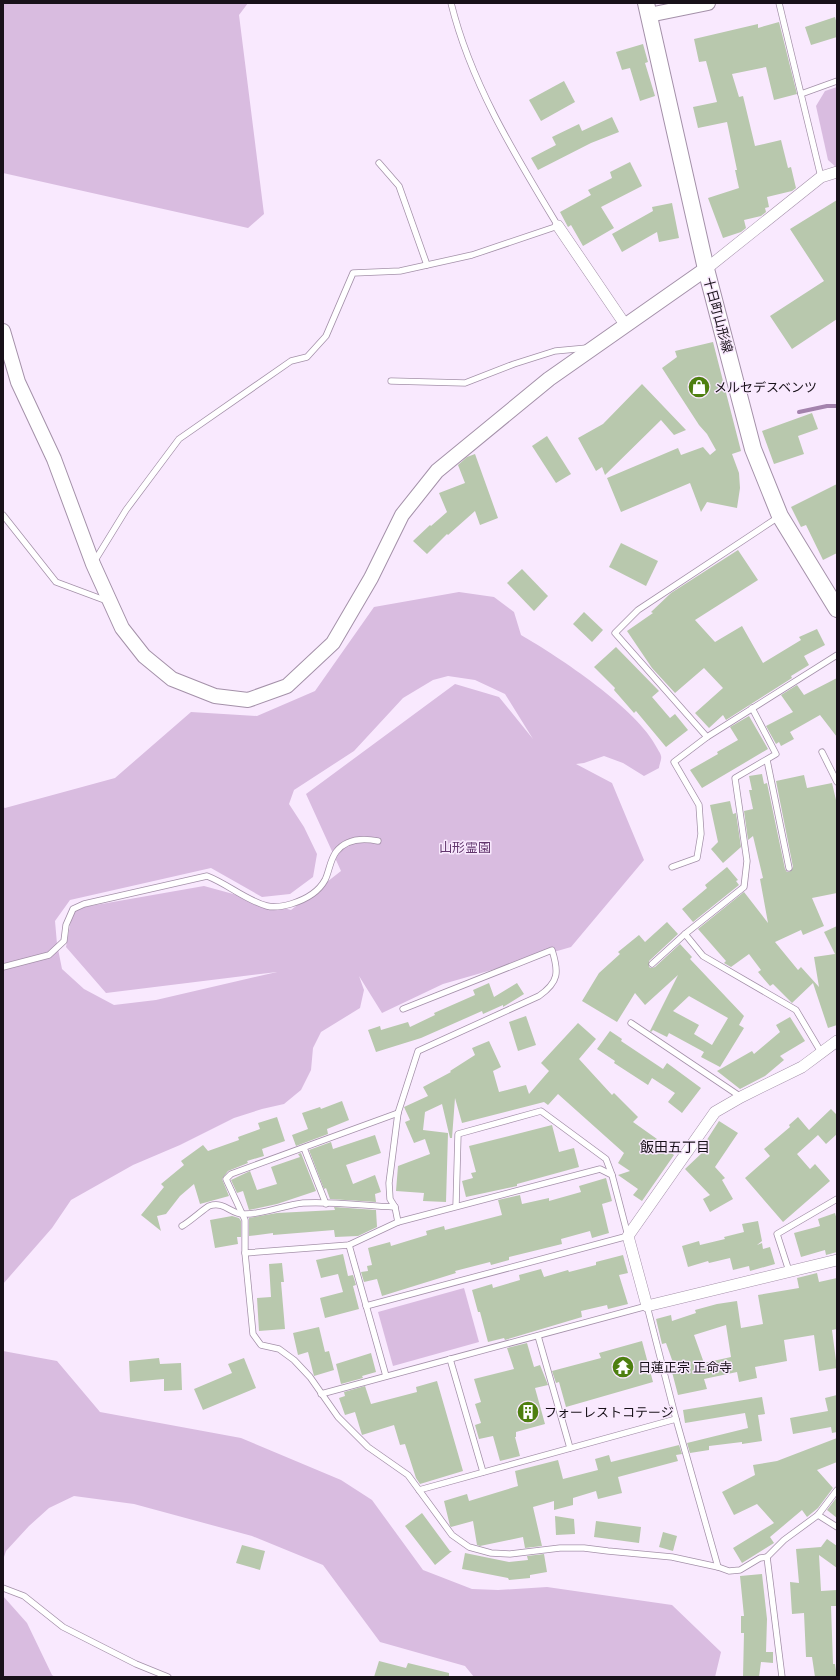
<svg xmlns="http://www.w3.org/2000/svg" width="840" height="1680" font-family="Rubik,'Noto Sans JP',sans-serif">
<rect width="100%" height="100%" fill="#f9e9fe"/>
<g fill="#d9bce0" fill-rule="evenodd">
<polygon points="3,3 248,3 239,15 264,214 248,228 3,173"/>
<polygon points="837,87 837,167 836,167 828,160 816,106 825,91"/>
<path d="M459 592 494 597 514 612 521 635C559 657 638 709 657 748 658 750 661 754 661 756 662 759 659 765 659 768L644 776 623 763 604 756 584 763 576 764 612 783 644 860 571 947 443 984 382 1013 359 976 364 990 360 1008 321 1032 313 1048 311 1070 301 1090 284 1104 262 1109 234 1118 180 1145 133 1165 71 1200 52 1228 3 1284V807L5 808 115 778 191 712 257 716 315 691 374 607ZM448 676 475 680 505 694 533 739 499 697 455 684 306 794 341 871 291 910 204 886 73 909 66 947 106 993 277 972 156 1000 114 1005 84 989 62 969 57 944 55 921 70 900 211 868 262 897 290 894 313 877 317 854 304 827 289 804 294 790 354 751 403 698 433 680Z"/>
<polygon points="464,1288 479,1342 393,1366 378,1312"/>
<polygon points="3,1351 57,1361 100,1412 241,1438 341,1480 372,1500 423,1570 472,1589 498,1590 547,1587 672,1605 721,1652 715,1677 474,1677 465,1666 380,1642 323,1565 252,1536 134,1504 74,1496 49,1508 29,1526 6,1551 3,1560"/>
<polygon points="3,1596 27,1623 52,1675 55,1677 3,1677"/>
</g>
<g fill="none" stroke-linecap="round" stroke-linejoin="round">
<polyline stroke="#a483ad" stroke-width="4" points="799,412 827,406 837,406"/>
</g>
<g fill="#b8c8ad" fill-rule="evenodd">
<polygon points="835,17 837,24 837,37 811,45 805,27"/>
<polygon points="779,22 797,94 774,100 766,67 732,74 739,97 743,96 755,146 781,140 788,168 791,167 796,188 792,191 767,197 769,207 765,208 766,212 761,216 744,220 746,228 741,232 723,238 708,198 739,188 735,170 737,170 727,122 698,128 693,107 717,102 706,61 699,62 694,39 758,24 758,28"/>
<polygon points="643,44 648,62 645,63 655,96 640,101 630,68 622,70 616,52"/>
<polygon points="564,81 575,102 541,121 529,100"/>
<polygon points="612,117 619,132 591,143 538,170 531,158 556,145 552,137 579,124 582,131"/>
<polygon points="630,162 642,186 601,207 614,228 583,246 571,225 568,227 560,212 591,195 588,190 612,178 610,172"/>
<polygon points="837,200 837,319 792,349 770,316 824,281 790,229"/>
<polygon points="672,203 679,238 659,242 657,232 622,252 612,234 653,211 652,207"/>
<polygon points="713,342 741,451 732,454 739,473 740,488 737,508 707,502 701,512 690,483 621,512 607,478 678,448 681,455 703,447 710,455 716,450 707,434 699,425 662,368 677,357 675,351"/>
<polygon points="642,384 686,430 674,435 661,420 605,475 602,467 596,471 578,438 603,424"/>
<polygon points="812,413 818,429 798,436 804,454 774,464 762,431"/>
<polygon points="547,436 571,474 556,483 532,446"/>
<polygon points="475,454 498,518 480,525 475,511 448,535 447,534 427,554 413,541 430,525 431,526 447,512 439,493 465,483 458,465 467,457"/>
<polygon points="837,484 837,553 823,560 806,525 801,527 791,507"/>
<polygon points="621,543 658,561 646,586 609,567"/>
<polygon points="738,550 758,580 695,620 715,642 742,626 763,663 801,640 799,637 817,629 825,645 804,656 809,665 791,676 792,678 726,720 723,715 709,728 695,713 723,688 704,668 675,693 652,668 627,631 653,613 651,612 671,593"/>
<polygon points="522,569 548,596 534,611 507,583"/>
<polygon points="584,612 603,630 592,642 573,624"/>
<polygon points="616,647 659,691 652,697 670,718 675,714 688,730 666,747 636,711 634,713 614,690 615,688 594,667"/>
<polygon points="837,678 837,737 820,715 790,732 794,739 781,746 779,742 776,744 766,726 793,712 781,695 797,685 804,695"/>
<polygon points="749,716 768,749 702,788 690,770 718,754 717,752 738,740 730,727"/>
<polygon points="762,774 764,784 767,783 785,869 787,872 791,871 793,867 776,781 804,775 807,788 832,783 836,800 837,799 837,893 812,898 824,926 803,935 801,930 775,942 798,970 801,967 819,987 814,957 835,954 824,932 837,926 837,1025 828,1028 813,983 792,1003 773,984 770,986 758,972 761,970 749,954 731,967 724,963 726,961 698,929 744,892 768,923 760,879 763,878 753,836 748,840 744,811 753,809 749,790 752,790 749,776"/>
<polygon points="730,801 733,814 736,813 741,847 723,863 711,849 718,842 710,805"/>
<polygon points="727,867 738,880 736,881 739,885 693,922 682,909 707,888 705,885"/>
<path d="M667 922 678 934 649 961V967L651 968 655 967 680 944 692 957 690 959 744 1016 739 1025 744 1028 720 1067 701 1057 704 1052 669 1033 667 1037 653 1030 651 1032 650 1031 678 975 645 1005 635 993 617 1022 582 1001 599 973 620 954 618 952 639 935 645 942ZM689 996 728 1018 712 1045 694 1034 699 1025 673 1011Z"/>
<polygon points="489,983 494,997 517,983 524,994 503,1007 503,1005 483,1014 482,1011 421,1038 376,1052 368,1030 380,1026 381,1030 408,1022 410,1027 435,1015 434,1013 475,995 473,990"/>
<polygon points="526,1016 536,1045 518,1051 509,1022"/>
<polygon points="790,1017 805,1041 780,1056 784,1060 765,1076 740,1089 717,1071 752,1051 754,1054 780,1032 776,1025"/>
<polygon points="578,1023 596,1039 579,1059 612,1095 614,1093 638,1117 633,1122 657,1139 655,1142 674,1155 642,1201 633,1195 638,1189 618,1175 630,1171 618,1163 624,1153 558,1094 548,1105 544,1102 462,1123 455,1098 452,1138 450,1138 442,1104 425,1112 423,1130 448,1133 446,1202 423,1201 424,1193 396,1191 398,1166 430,1154 425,1139 414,1143 405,1122 410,1120 404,1107 428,1096 423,1087 451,1072 450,1071 475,1055 472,1048 489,1041 501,1067 493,1071 499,1092 526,1085 529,1094 549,1071 541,1063"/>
<polygon points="610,1031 622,1039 621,1041 663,1069 667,1063 701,1088 682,1113 668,1102 675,1093 652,1078 648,1085 614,1063 615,1061 597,1049"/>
<polygon points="342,1101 349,1120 327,1129 328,1134 296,1146 292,1135 308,1129 302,1113 320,1107 321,1109"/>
<polygon points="831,1109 837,1115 837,1134 826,1144 818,1135 797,1154 810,1169 815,1164 830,1181 783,1222 745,1178 770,1156 764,1149 790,1127 789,1125 798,1117 809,1130"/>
<polygon points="277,1117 285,1141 262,1149 264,1156 247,1161 248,1163 228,1171 222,1179 229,1196 200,1204 194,1184 180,1196 166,1214 157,1216 161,1231 141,1215 164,1187 161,1184 184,1165 181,1161 203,1145 208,1151 239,1140 238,1137 260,1129 258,1123"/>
<polygon points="719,1121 738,1133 715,1167 725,1178 722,1180 733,1199 710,1212 703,1199 710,1195 685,1169 704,1151 701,1149"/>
<polygon points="552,1125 559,1152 574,1148 579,1167 517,1184 517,1186 466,1197 462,1181 473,1178 471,1173 476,1172 469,1146"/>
<polygon points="375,1135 381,1153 346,1165 353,1184 375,1175 381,1192 375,1194 376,1202 330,1199 326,1188 324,1189 309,1150 331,1142 333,1149"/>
<polygon points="301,1153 316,1191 277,1204 249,1210 243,1191 237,1193 231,1180 250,1171 257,1190 277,1184 271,1167 300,1157 298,1154"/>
<polygon points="606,1178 612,1201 602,1204 609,1233 592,1238 590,1231 561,1239 562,1244 509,1257 509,1260 491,1265 490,1262 455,1271 456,1273 382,1296 377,1279 364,1282 361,1272 368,1271 367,1266 372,1265 368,1248 390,1242 391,1246 427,1235 426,1231 444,1226 445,1230 502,1215 498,1200 520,1195 522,1204 549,1198 549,1201 581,1192 579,1186"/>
<polygon points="334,1207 376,1210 377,1227 358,1236 335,1237 334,1230 273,1235 273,1233 249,1236 249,1218 277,1213 335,1210"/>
<polygon points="835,1213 837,1220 837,1252 826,1255 825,1250 801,1257 794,1233 820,1226 818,1219"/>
<polygon points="232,1216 239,1218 241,1221 241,1237 237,1237 238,1244 215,1248 210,1220"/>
<polygon points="758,1221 762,1241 757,1245 762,1243 763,1249 770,1247 775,1264 750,1271 749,1266 733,1270 730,1258 709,1263 708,1261 688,1267 682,1246 699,1241 700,1245 725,1239 724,1237 744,1232 742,1224"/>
<polygon points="343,1254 348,1276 353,1275 356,1285 353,1286 359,1309 325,1318 320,1298 343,1292 338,1274 321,1278 316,1260"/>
<polygon points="623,1255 628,1273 619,1275 628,1304 608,1309 607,1305 581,1311 582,1317 505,1340 504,1338 488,1342 480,1312 478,1312 472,1290 492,1284 493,1288 520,1280 519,1275 541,1269 544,1277 568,1270 569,1272 596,1265 596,1262"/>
<polygon points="282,1263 284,1282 281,1282 285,1329 259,1331 257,1298 271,1297 269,1264"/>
<path d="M817 1273 819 1282 837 1278V1329L832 1330 837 1368 819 1371 814 1335 784 1340 787 1361 755 1367 757 1378 739 1382 737 1372 704 1379 707 1389 678 1395 672 1372 676 1371 666 1343 662 1344 656 1319 671 1315 672 1321 696 1313 695 1310 717 1304 737 1301 741 1328 763 1324 758 1295 799 1288 797 1278ZM726 1325 731 1357 704 1363 694 1335Z"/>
<polygon points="319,1327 325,1352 329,1351 334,1370 314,1376 308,1352 298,1355 293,1333"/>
<polygon points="642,1341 653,1382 566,1407 559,1382 556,1383 552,1371 601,1358 599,1353"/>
<polygon points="527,1343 534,1367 540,1365 548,1385 535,1388 545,1424 516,1432 516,1437 515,1437 520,1456 500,1461 493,1436 479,1439 475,1425 481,1423 475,1404 481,1402 474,1379 514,1369 507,1348"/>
<polygon points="371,1353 376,1372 362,1376 363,1378 341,1384 336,1364"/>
<polygon points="159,1358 160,1364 181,1363 182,1390 164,1391 164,1379 130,1382 129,1361"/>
<polygon points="244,1358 256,1388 203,1410 194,1389 232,1373 228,1364"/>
<polygon points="437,1381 463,1471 420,1484 416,1478 405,1444 400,1445 394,1425 362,1435 355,1412 345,1415 339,1398 345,1396 344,1392 365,1386 371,1404 417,1392 416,1387"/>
<polygon points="837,1395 837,1432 832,1433 831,1427 793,1434 790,1418 828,1411 825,1398"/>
<polygon points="762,1397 765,1414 758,1415 762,1441 742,1444 742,1442 709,1446 709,1450 690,1453 687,1443 748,1428 745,1413 685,1423 683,1410"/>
<polygon points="837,1438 837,1462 817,1470 833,1488 818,1508 807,1517 802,1510 770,1537 774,1543 742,1563 733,1548 774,1523 757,1504 734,1515 722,1492 755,1475 753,1465 777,1461"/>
<polygon points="679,1445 682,1454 676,1455 678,1461 618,1477 622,1493 598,1499 596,1491 573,1498 573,1505 554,1510 554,1501 533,1507 542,1546 525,1548 523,1537 480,1546 477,1545 473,1521 451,1527 450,1526 444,1501 467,1494 469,1501 518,1486 515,1471 558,1460 563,1479 598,1470 595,1459 609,1455 611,1462"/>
<polygon points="837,1497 837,1518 827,1510"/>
<polygon points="422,1513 450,1551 452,1551 435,1565 405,1526"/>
<polygon points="555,1516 574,1519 575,1534 556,1535"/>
<polygon points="596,1521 641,1527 639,1543 594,1537"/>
<polygon points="663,1532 677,1536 673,1551 659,1547"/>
<polygon points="827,1539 837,1546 837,1568 819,1555 821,1591 837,1590 837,1606 831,1606 833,1664 835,1664 837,1677 815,1677 812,1657 806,1657 804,1613 792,1614 790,1582 799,1583 796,1549 821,1547"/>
<polygon points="242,1545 265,1551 260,1570 236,1563"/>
<polygon points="465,1553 509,1562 528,1560 527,1556 544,1554 547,1572 530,1575 530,1578 509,1580 508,1578 462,1569"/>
<polygon points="762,1574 767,1619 766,1652 773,1652 773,1663 761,1662 759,1677 743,1677 744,1633 741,1633 741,1616 744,1616 740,1576"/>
<polygon points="379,1661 406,1668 408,1663 449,1673 449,1677 374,1677"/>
</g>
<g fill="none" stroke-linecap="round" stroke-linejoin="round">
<g stroke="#a491a9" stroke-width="7">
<g id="service">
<polyline points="779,3 821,177"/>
<polyline points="801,94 837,81"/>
<polyline points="379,163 399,186 427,265"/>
<polyline points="391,381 465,383 514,364 555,351 587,348"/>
<polyline points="3,515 56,582 107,601"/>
<path d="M94 562 126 510 179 439 291 361 307 357 326 336 353 273 400 271 472 255 558 226C515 155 471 84 451 3"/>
<polyline points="752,708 776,754 735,778 747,861 744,887 685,934 703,956 796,1010 821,1052"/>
<polyline points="707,737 615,633 638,610 780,516"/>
<polyline points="822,752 837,782"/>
<polyline points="767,760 789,868"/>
<polyline points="672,867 697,858 701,834 699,805 674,762 707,737 837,655"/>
<polyline points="652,964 685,934"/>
<path d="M3 967 49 955 64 941 66 925 73 909 84 904 207 876C228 884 245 900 267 906 274 908 284 906 291 904 304 900 318 893 325 880 329 872 330 860 336 852 346 839 363 838 378 841"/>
<polyline points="631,1023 741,1097"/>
<polyline points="398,1113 231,1174 226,1179 245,1220 245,1253 253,1334 261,1345 279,1349 294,1360 310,1377 338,1417 368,1447 408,1475 452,1535 469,1547 491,1553 510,1554 560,1548 584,1548 608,1551 672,1557 718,1567 729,1571 740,1570 760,1558 767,1557 784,1540 818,1515 837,1490"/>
<polyline points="304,1148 326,1204"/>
<polyline points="456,1206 458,1134 541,1111 606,1159 612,1175"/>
<path d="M398 1222 395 1207 390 1199 389 1183 398 1113 418 1051 539 996C559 982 559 972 552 950L403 1009"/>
<path d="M182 1226C188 1223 205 1208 209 1206 225 1201 230 1214 243 1214 263 1215 284 1205 303 1203 333 1201 365 1206 395 1207"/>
<polyline points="349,1245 386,1376"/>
<polyline points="245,1253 349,1245 398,1222 600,1169 612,1175 628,1236 366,1306"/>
<polyline points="789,1271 777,1234 837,1199"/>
<polyline points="538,1336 570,1448"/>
<polyline points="450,1359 483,1472"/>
<polyline points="321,1394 647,1306 676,1419 718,1567"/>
<polyline points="419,1490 676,1419"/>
<polyline points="818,1515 837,1527"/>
<polyline points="767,1557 782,1677"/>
<polyline points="3,1588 24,1596 63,1627 136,1664 168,1677"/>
</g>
</g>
<g stroke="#a491a9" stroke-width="12">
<g id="minor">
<polyline points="558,226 626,326"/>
<polyline points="706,269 821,177 837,172"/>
<polyline points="837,1041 802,1067 741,1097 715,1112 628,1236 647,1306 837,1260"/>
</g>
</g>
<g stroke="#a491a9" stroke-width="16">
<g id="tertiary">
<polyline points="649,15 708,3"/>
<polyline points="3,331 18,382 54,459 93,564 122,628 144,656 172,679 215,696 248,700 287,686 333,643 371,578 402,515 437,471 549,379 706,269"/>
</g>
</g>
<g stroke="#a491a9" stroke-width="18">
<polyline id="secondary" points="646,3 706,269 753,449 780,516 837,609"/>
</g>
<use href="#service" stroke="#fff" stroke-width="5.5"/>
<use href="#minor" stroke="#fff" stroke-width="11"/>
<use href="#tertiary" stroke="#fff" stroke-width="14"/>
<use href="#secondary" stroke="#fff" stroke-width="16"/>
</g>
<defs>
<g id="shop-disc" transform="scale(1.15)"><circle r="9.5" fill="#4d7f0f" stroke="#f9e9fe"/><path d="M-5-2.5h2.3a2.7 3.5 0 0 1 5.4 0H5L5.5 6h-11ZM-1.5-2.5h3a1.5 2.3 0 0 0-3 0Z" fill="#fff"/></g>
<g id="temple-disc" transform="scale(1.15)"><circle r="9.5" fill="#4d7f0f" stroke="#f9e9fe"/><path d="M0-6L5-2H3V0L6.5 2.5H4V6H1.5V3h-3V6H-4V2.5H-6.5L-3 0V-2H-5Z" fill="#fff"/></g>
<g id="building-disc" transform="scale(1.15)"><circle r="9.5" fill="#4d7f0f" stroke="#f9e9fe"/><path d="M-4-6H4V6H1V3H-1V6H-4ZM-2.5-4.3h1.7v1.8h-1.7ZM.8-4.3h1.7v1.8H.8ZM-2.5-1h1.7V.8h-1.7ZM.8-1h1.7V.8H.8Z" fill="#fff"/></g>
</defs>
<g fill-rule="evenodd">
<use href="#shop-disc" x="699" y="387"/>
<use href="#temple-disc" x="623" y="1367"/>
<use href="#building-disc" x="528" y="1412"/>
</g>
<g text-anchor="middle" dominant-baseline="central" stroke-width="3" stroke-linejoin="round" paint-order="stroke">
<g font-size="13" fill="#181119" stroke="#f9e9fe">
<text transform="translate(718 315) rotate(75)">十日町山形線</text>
</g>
<g font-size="13" fill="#181119" stroke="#f9e9fe" text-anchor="start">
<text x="714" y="387">メルセデスベンツ</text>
<text x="638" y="1367">日蓮正宗 正命寺</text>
<text x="544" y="1412">フォーレストコテージ</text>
</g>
<g font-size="13" fill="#62366d" stroke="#f9e9fe">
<text x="465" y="847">山形霊園</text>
</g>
<g font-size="14" fill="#181119" stroke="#f9e9fe">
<text x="675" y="1147">飯田五丁目</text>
</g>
</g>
<rect width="840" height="1680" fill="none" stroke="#181119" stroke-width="8"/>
</svg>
